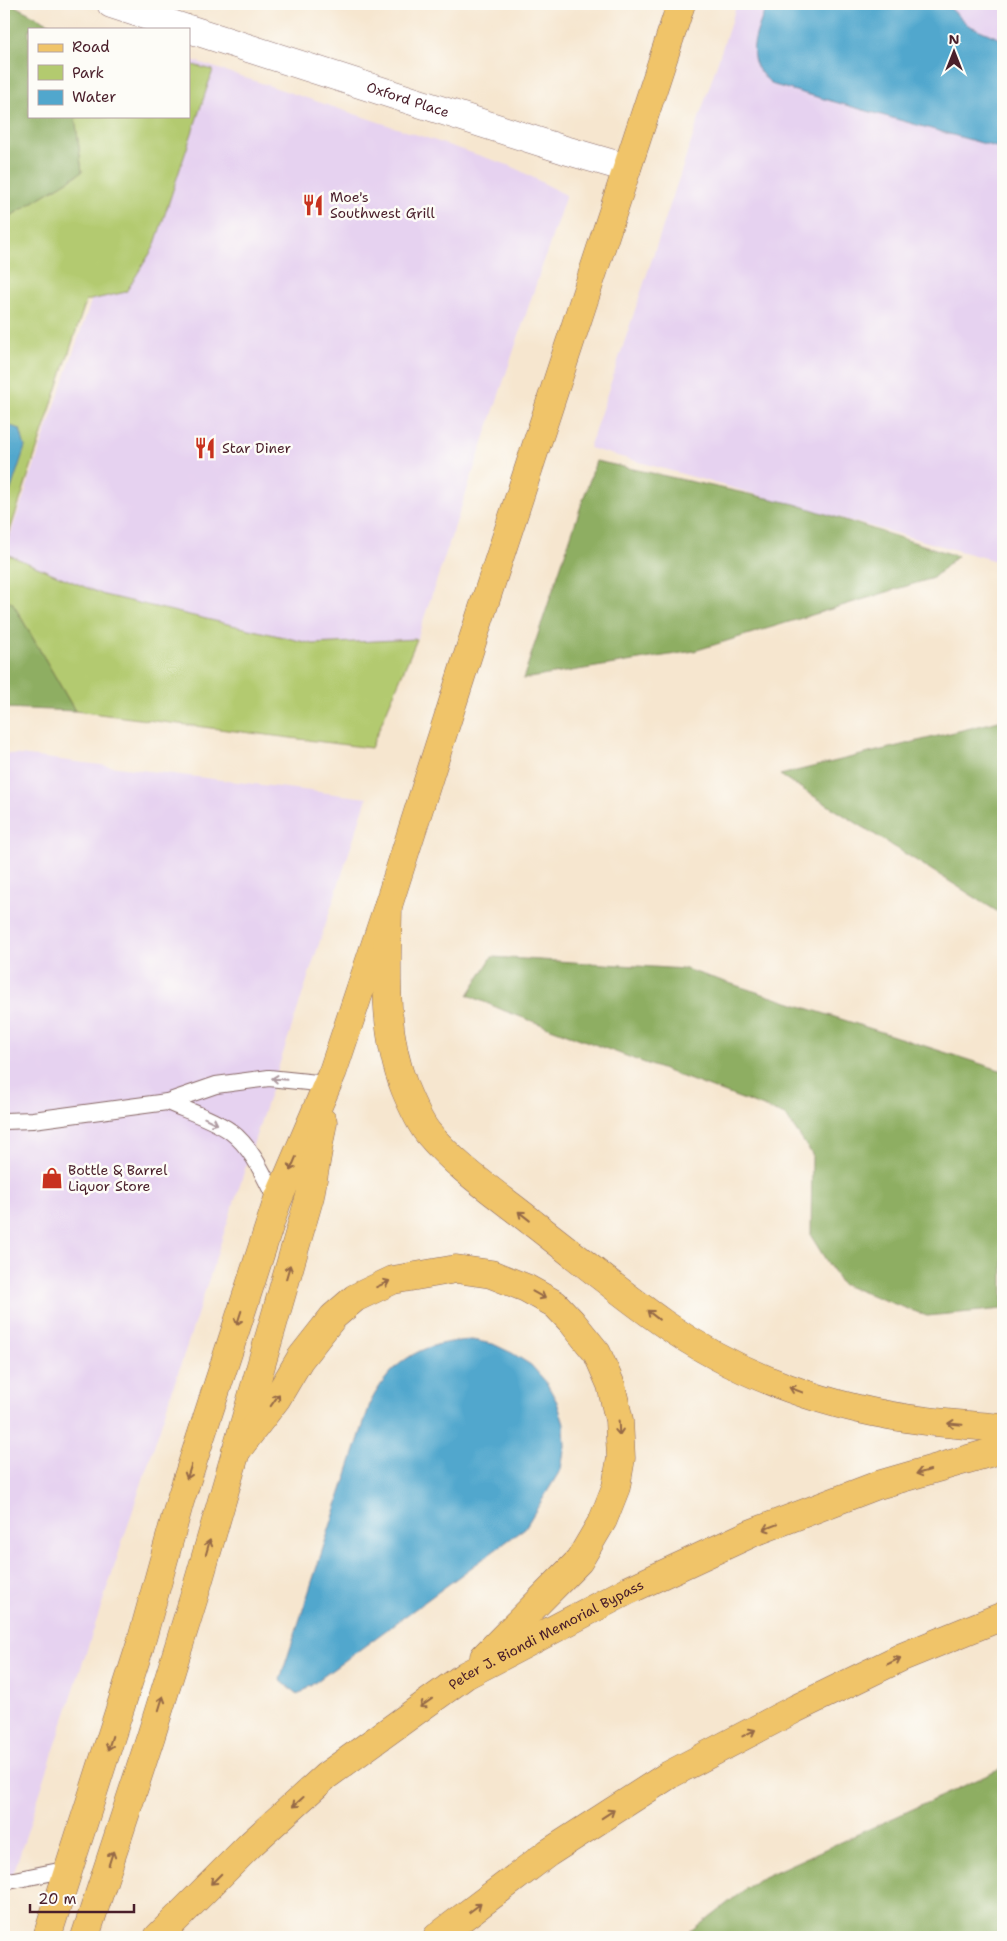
<svg xmlns="http://www.w3.org/2000/svg" width="1007" height="1941" font-family="'Shantell Sans',sans-serif">
<rect width="100%" height="100%" fill="#fdfcf7"/>
<filter id="ink" filterUnits="userSpaceOnUse"><feTurbulence type="fractalNoise" baseFrequency=".02" numOctaves="2"/><feDisplacementMap in="SourceGraphic" scale="10" xChannelSelector="R" yChannelSelector="G"/><feConvolveMatrix kernelMatrix="1 2 1 2 8 2 1 2 1" color-interpolation-filters="sRGB"/></filter>
<filter id="wash" filterUnits="userSpaceOnUse"><feTurbulence type="fractalNoise" baseFrequency=".0096" numOctaves="4" result="noise"/><feDisplacementMap in="SourceGraphic" scale="20" xChannelSelector="R" yChannelSelector="G"/><feGaussianBlur stdDeviation="1.12" result="paint"/><feColorMatrix in="noise" values="0 0 0 0 0 0 0 0 0 0 0 0 0 0 0 0 0 1.4 0 .05"/><feComposite in="paint" operator="in"/></filter>
<g filter="url(#wash)">
<rect width="100%" height="100%" fill="#f6e6cf"/>
<g fill="#e6d2f0">
<polygon points="737,4 1003,4 1003,563 589,448"/>
<polygon points="189,59 511,166 566,195 417,639 313,644 104,595 4,553 155,116 189,116"/>
<polygon points="4,753 367,798 4,1902"/>
</g>
<g fill="#b3ca6f" stroke="#7e744d">
<polygon points="189,64 213,70 154,247 126,292 86,301 4,549 4,220 82,172 75,116 189,116"/>
<polygon points="4,553 104,595 313,644 417,639 371,748 75,711 12,602 4,599"/>
</g>
<g fill="#8eae62" stroke="#6c6646">
<polygon points="4,4 11,4 60,29 29,29 29,116 75,116 82,172 4,220"/>
<polygon points="596,461 795,504 957,556 933,578 694,651 523,679"/>
<polygon points="4,599 12,602 75,711 4,708"/>
<polygon points="1003,720 1003,915 780,775"/>
<polygon points="492,957 685,969 1003,1071 1003,1309 927,1316 841,1284 811,1236 812,1154 785,1115 505,1011 468,995"/>
<polygon points="1003,1768 1003,1937 684,1937 757,1880"/>
</g>
<g fill="#51a7cd" stroke="#4e637c">
<path d="M767 4H946L968 25 1003 40V149L774 85C740 61 756 36 767 4Z"/>
<polygon points="4,424 20,429 25,447 4,510"/>
<path d="M472 1340 493 1344 512 1353 531 1365 546 1382 557 1402 564 1424 565 1446 561 1469 525 1528 298 1695 280 1680 371 1401C394 1358 424 1342 472 1340Z"/>
</g>
</g>
<g filter="url(#ink)">
<g fill="none" stroke-linecap="round" stroke-linejoin="round">
<g stroke="#866564" stroke-width="18">
<g id="service">
<path d="M167 1102C188 1111 211 1118 230 1131 253 1148 265 1178 277 1202"/>
<polyline points="4,1121 33,1120 167,1102 216,1085 269,1078 327,1084"/>
<polyline points="4,1882 69,1869"/>
</g>
</g>
<g stroke="#866564" stroke-width="29">
<g id="minor">
<polyline points="111,4 187,29"/>
<path id="s1" d="M189 29 565 150 627 168"/>
</g>
</g>
<g stroke="#866564" stroke-width="29">
<g id="primary">
<polyline points="47,1937 140,1646 180,1501 277,1202 333,1071 388,906 480,617 681,4"/>
<polyline points="85,1937 151,1736 194,1597 310,1196 323,1122"/>
</g>
</g>
<g stroke="#866564" stroke-width="29">
<g id="trunk">
<path d="M388 906C387 968 382 1031 405 1089 410 1101 420 1123 428 1133 458 1169 498 1195 534 1224 577 1257 619 1292 663 1323 739 1377 834 1410 927 1421 952 1424 978 1426 1003 1428"/>
<polyline points="235,1453 277,1398 300,1359 333,1317 355,1298 393,1280 456,1269 491,1274 526,1288 555,1304 572,1322 597,1353 611,1385 619,1420 621,1458 616,1487 603,1520 579,1561 484,1657"/>
<path id="s2" d="M158 1937 251 1844 326 1776 466 1675 629 1590 752 1533 878 1485 1003 1449"/>
<polyline points="437,1937 548,1853 669,1775 795,1709 902,1657 1003,1616"/>
</g>
</g>
<use href="#service" stroke="#fff" stroke-width="16"/>
<use href="#minor" stroke="#fff" stroke-width="28"/>
<use href="#primary" stroke="#f0c469" stroke-width="28"/>
<use href="#trunk" stroke="#f0c469" stroke-width="28"/>
</g>
<defs><path id="oneway-shaft" d="M-6 0H5M1.5-3L5.5 0L1.5 3" fill="none" stroke-width="1.6" stroke-linecap="round" stroke-linejoin="round" transform="scale(1.25)"/></defs>
<g stroke="#ae9aa0">
<use href="#oneway-shaft" transform="translate(279 1079) rotate(-174)"/>
<use href="#oneway-shaft" transform="translate(211 1121) rotate(26)"/>
</g>
<g stroke="#956947">
<use href="#oneway-shaft" transform="translate(293 1164) rotate(113)"/>
<use href="#oneway-shaft" transform="translate(524 1216) rotate(-142)"/>
<use href="#oneway-shaft" transform="translate(288 1272) rotate(-74)"/>
<use href="#oneway-shaft" transform="translate(383 1284) rotate(-25)"/>
<use href="#oneway-shaft" transform="translate(539 1295) rotate(29)"/>
<use href="#oneway-shaft" transform="translate(653 1315) rotate(-142)"/>
<use href="#oneway-shaft" transform="translate(239 1318) rotate(108)"/>
<use href="#oneway-shaft" transform="translate(796 1390) rotate(-159)"/>
<use href="#oneway-shaft" transform="translate(275 1400) rotate(-55)"/>
<use href="#oneway-shaft" transform="translate(955 1424) rotate(-175)"/>
<use href="#oneway-shaft" transform="translate(619 1428) rotate(87)"/>
<use href="#oneway-shaft" transform="translate(189 1472) rotate(108)"/>
<use href="#oneway-shaft" transform="translate(923 1472) rotate(164)"/>
<use href="#oneway-shaft" transform="translate(770 1527) rotate(159)"/>
<use href="#oneway-shaft" transform="translate(208 1547) rotate(-74)"/>
<use href="#oneway-shaft" transform="translate(894 1661) rotate(-26)"/>
<use href="#oneway-shaft" transform="translate(161 1703) rotate(-73)"/>
<use href="#oneway-shaft" transform="translate(426 1703) rotate(145)"/>
<use href="#oneway-shaft" transform="translate(749 1733) rotate(-27)"/>
<use href="#oneway-shaft" transform="translate(110 1743) rotate(108)"/>
<use href="#oneway-shaft" transform="translate(298 1802) rotate(138)"/>
<use href="#oneway-shaft" transform="translate(608 1814) rotate(-33)"/>
<use href="#oneway-shaft" transform="translate(111 1858) rotate(-72)"/>
<use href="#oneway-shaft" transform="translate(216 1879) rotate(135)"/>
<use href="#oneway-shaft" transform="translate(475 1908) rotate(-37)"/>
</g>
</g>
<defs>
<g id="restaurant-bare" transform="scale(1.725)"><path d="M-5-6h1v4h1v-4h1v4h1v-4h1v5L-1.5 .5V6h-2V.5L-5-1ZM5-6V6H3V1.5H1.5Q1.5-4 5-6Z" fill="#c8321e" stroke="#fdfcf7" stroke-width="2.5" paint-order="stroke"/></g>
<g id="shop-bare" transform="scale(1.725)"><path d="M-5-2.5h2.3a2.7 3.5 0 0 1 5.4 0H5L5.5 6h-11ZM-1.5-2.5h3a1.5 2.3 0 0 0-3 0Z" fill="#c8321e" stroke="#fdfcf7" stroke-width="2.5" paint-order="stroke"/></g>
</defs>
<g fill-rule="evenodd">
<use href="#restaurant-bare" x="313" y="205"/>
<use href="#restaurant-bare" x="205" y="448"/>
<use href="#shop-bare" x="52" y="1178"/>
</g>
<g text-anchor="middle" dominant-baseline="central" stroke-width="5" stroke-linejoin="round" paint-order="stroke">
<g font-size="14" fill="#4a1f2b" stroke="#fdfcf7">
<text stroke="none"><textPath href="#s1" startOffset="230">Oxford Place</textPath></text>
<text stroke="none"><textPath href="#s2" startOffset="495">Peter J. Biondi Memorial Bypass</textPath></text>
</g>
<g font-size="14" fill="#4a1f2b" stroke="#fdfcf7" text-anchor="start">
<text x="330" y="197">Moe's<tspan x="330" dy="16">Southwest Grill</tspan></text>
<text x="222" y="448">Star Diner</text>
<text x="68" y="1170">Bottle &amp; Barrel<tspan x="68" dy="16">Liquor Store</tspan></text>
</g>
</g>
<rect width="1007" height="1941" fill="none" stroke="#fdfcf7" stroke-width="20"/>
<rect x="28" y="28" width="162" height="90" fill="#fdfcf7" stroke="#b5a4a5"/>
<rect x="38" y="44" width="25" height="8" fill="#f0c469" stroke="#b5a4a5"/>
<text x="72" y="52" font-size="15" fill="#4a1f2b">Road</text>
<rect x="38" y="65" width="25" height="15" fill="#b3ca6f" stroke="#b5a4a5"/>
<text x="72" y="78" font-size="15" fill="#4a1f2b">Park</text>
<rect x="38" y="90" width="25" height="15" fill="#51a7cd" stroke="#b5a4a5"/>
<text x="72" y="102" font-size="15" fill="#4a1f2b">Water</text>
<g transform="translate(954 52)" stroke="#fdfcf7" stroke-width="4" paint-order="stroke">
<path d="M0-4L9 19L0 12L-9 19Z" fill="#4a1f2b"/>
<text y="-8" font-size="14" font-weight="bold" text-anchor="middle" fill="#4a1f2b">N</text>
</g>
<path d="M30 1904v8h104v-8" fill="none" stroke="#4a1f2b" stroke-width="2.5"/>
<text x="38" y="1904" font-size="15" fill="#4a1f2b" stroke="#fdfcf7" stroke-width="4" paint-order="stroke">20 m</text>
</svg>
